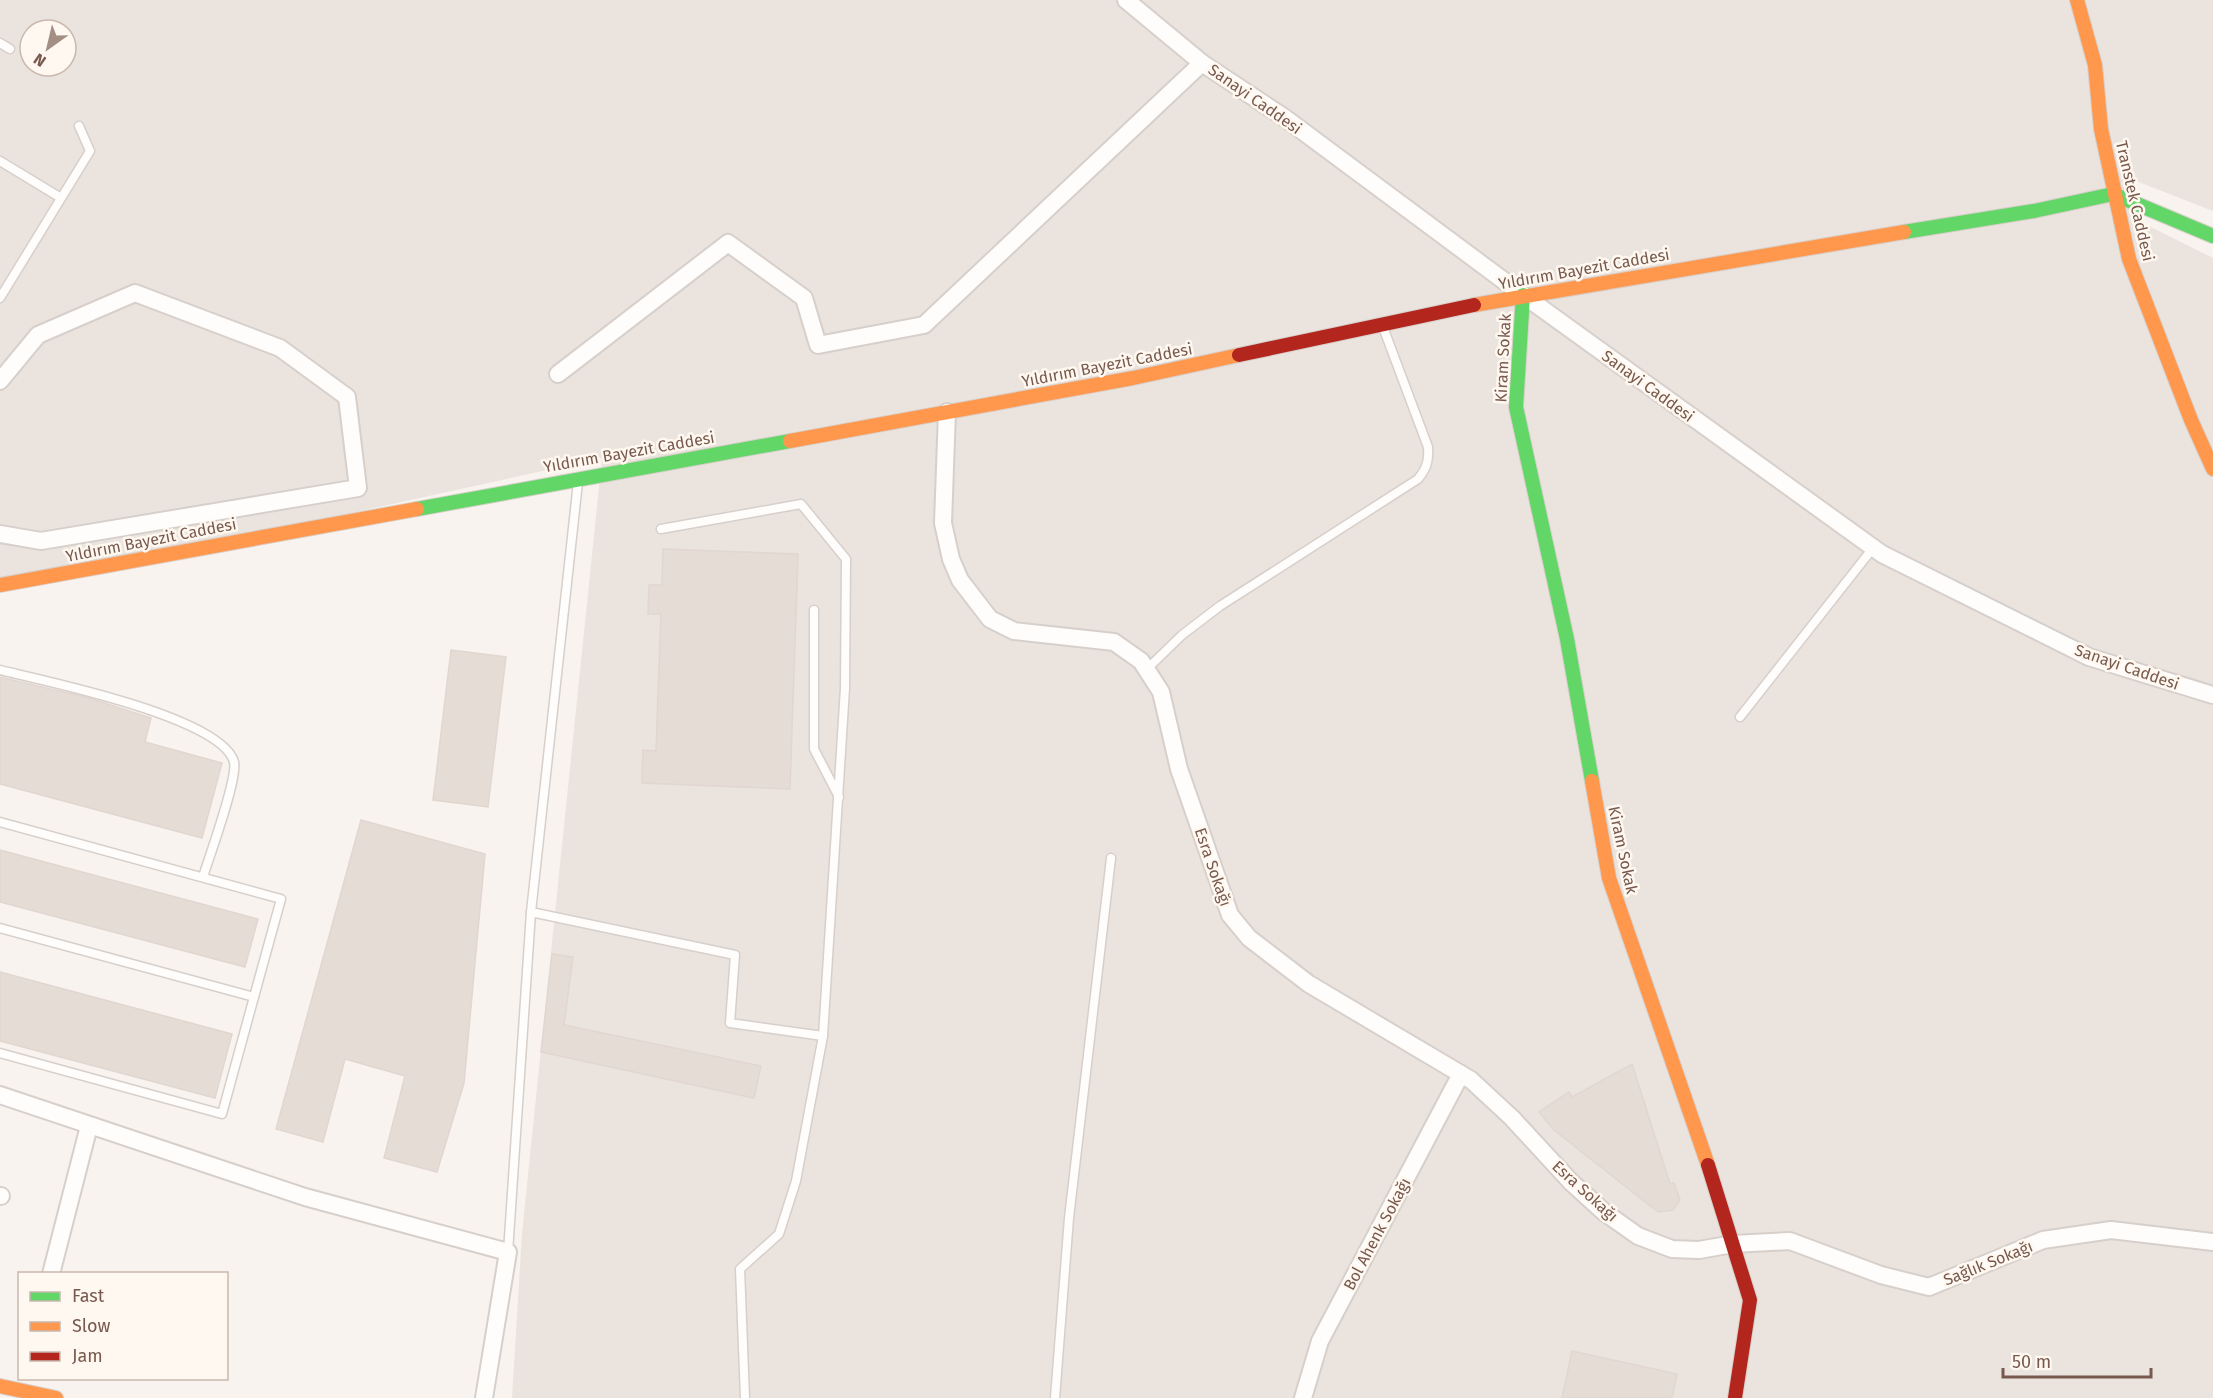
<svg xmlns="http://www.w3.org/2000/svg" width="2213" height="1398" font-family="'Fira Sans',sans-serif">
<rect width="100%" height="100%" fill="#f8f3ee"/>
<path fill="#ebe3de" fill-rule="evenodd" d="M0 0H2213V211L2126 177 2133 218 2213 258V1398H512L522 1233 602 458 0 590ZM30 30H66V66H30Z"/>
<g fill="#e5dcd5" stroke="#e1d6d0" stroke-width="1.5">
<polygon points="663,549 798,554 790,789 642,783 643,750 656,751 661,614 648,614 649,585 662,585"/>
<polygon points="451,650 506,657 488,807 433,800"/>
<polygon points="0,677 89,698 151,718 145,742 222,763 202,838 0,784"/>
<polygon points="361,820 485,854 464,1083 437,1172 384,1158 405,1076 345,1059 323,1142 276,1129"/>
<polygon points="0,850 258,919 245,967 0,902"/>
<polygon points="552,954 573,957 564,1025 761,1066 754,1098 541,1052"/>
<polygon points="0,972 232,1034 215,1098 0,1041"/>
<polygon points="1632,1064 1670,1184 1674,1183 1680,1200 1673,1210 1659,1212 1654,1209 1554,1130 1539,1112 1569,1092 1572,1097"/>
<polygon points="1572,1351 1677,1374 1672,1398 1562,1398"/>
</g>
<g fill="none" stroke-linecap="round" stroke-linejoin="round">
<g stroke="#d7cfca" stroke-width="11">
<g id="lane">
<polyline points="0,43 10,49"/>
<polyline points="0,161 61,198"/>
<polyline points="0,298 90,151 79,126"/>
<polyline points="661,529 801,504 846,559 845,688 823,1036 796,1181 779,1234 740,1269 745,1398"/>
<polyline points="814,610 814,749 839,797"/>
<path d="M1147 669 1182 635 1220 606 1418 479C1427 468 1429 460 1428 447L1383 327"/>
<path d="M0 670C45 681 222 717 234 762 238 779 209 857 203 877"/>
<polyline points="1740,717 1873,548"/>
<polyline points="0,822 281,899 254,997"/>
<polyline points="531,912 735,955 730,1023 823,1036"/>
<polyline points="0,928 254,997 222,1114 0,1053"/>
<polyline points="508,1252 531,912 578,482"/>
<polyline points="1055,1398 1069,1218 1111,858"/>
</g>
</g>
<g stroke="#d7cfca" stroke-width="20">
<g id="street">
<polyline points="1126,0 1202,63 1285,118 1523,295 1882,554 2089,657 2213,695"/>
<polyline points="558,374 728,243 804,298 818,345 924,325 1202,63"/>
<polyline points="0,381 38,335 135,293 280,348 347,397 358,488 41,541 0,534"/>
<polyline points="947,412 943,523 951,559 960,580 990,619 1014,631 1114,642 1141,661 1161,692 1179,769 1230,915 1249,938 1309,984 1471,1080 1512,1118 1571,1182 1604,1212 1638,1236 1672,1249 1699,1250 1733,1244 1790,1241 1881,1275 1929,1287 2043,1240 2111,1230 2213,1242"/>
<polyline points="0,1095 305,1197 508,1252 484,1398"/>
<polyline points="0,1196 1,1196"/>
<polyline points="51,1274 89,1126"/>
<polyline points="1303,1398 1320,1341 1461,1074"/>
</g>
</g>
<g stroke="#d8cfca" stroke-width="16">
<g id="fast">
<polyline points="1904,232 2034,211 2113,194 2213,236"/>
<polyline points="1523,295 1516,407 1567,639 1592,781"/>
<polyline points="417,509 790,441"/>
</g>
</g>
<g stroke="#d8cfca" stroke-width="16">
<g id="slow">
<polyline points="2077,0 2095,65 2101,129 2129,259 2191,420 2213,469"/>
<polyline points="1474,305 1904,232"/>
<polyline points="790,441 1133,378 1239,355"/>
<polyline points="0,585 417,509"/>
<polyline points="1592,781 1609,878 1708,1165"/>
<polyline points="0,1386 56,1398"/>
</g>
</g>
<g stroke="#d8cfca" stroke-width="16">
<g id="jam">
<polyline points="1239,355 1474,305"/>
<polyline points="1708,1165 1750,1300 1735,1398"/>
</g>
</g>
<use href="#lane" stroke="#fefdfc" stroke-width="8"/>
<use href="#street" stroke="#fefdfc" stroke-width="16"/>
<use href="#fast" stroke="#63d668" stroke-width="14"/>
<use href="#slow" stroke="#ff974d" stroke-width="14"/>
<use href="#jam" stroke="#b3261e" stroke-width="14"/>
</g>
<g text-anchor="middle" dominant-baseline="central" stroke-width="5" stroke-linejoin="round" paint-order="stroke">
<g font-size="16" fill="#77594d" stroke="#fff8f0">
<text transform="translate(1255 99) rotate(35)">Sanayi Caddesi</text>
<text transform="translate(2135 201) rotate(77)">Transtek Caddesi</text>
<text transform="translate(1584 269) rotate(-10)">Yıldırım Bayezit Caddesi</text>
<text transform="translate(1503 358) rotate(-87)">Kiram Sokak</text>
<text transform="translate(1107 365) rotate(-11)">Yıldırım Bayezit Caddesi</text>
<text transform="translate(1648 386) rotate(36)">Sanayi Caddesi</text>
<text transform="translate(629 452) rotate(-10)">Yıldırım Bayezit Caddesi</text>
<text transform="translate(151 540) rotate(-11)">Yıldırım Bayezit Caddesi</text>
<text transform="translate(2127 667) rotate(19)">Sanayi Caddesi</text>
<text transform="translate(1623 850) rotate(78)">Kiram Sokak</text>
<text transform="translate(1213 867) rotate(71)">Esra Sokağı</text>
<text transform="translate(1585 1191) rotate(42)">Esra Sokağı</text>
<text transform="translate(1377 1234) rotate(-62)">Bol Ahenk Sokağı</text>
<text transform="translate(1988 1263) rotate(-22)">Sağlık Sokağı</text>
</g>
</g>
<rect x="18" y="1272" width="210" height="108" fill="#fff8f0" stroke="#c9b8af" stroke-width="1.5"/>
<rect x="30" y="1292" width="30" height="9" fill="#63d668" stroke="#c9b8af" stroke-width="1.5"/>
<text x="72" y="1302" font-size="18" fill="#77594d">Fast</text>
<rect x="30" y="1322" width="30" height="9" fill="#ff974d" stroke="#c9b8af" stroke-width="1.5"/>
<text x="72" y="1332" font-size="18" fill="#77594d">Slow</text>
<rect x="30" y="1352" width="30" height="9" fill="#b3261e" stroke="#c9b8af" stroke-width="1.5"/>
<text x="72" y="1362" font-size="18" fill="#77594d">Jam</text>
<g transform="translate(48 48) rotate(214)"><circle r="28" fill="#fff8f0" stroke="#c9b8af" stroke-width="1.5"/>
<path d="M0-4.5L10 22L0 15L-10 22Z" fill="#a48f85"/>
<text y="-9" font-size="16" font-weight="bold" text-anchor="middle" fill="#77594d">N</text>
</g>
<path d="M2003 1368v9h148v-9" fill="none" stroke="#77594d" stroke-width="3"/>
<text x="2012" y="1368" font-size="18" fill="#77594d" stroke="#fff8f0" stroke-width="4.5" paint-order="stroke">50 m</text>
</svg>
